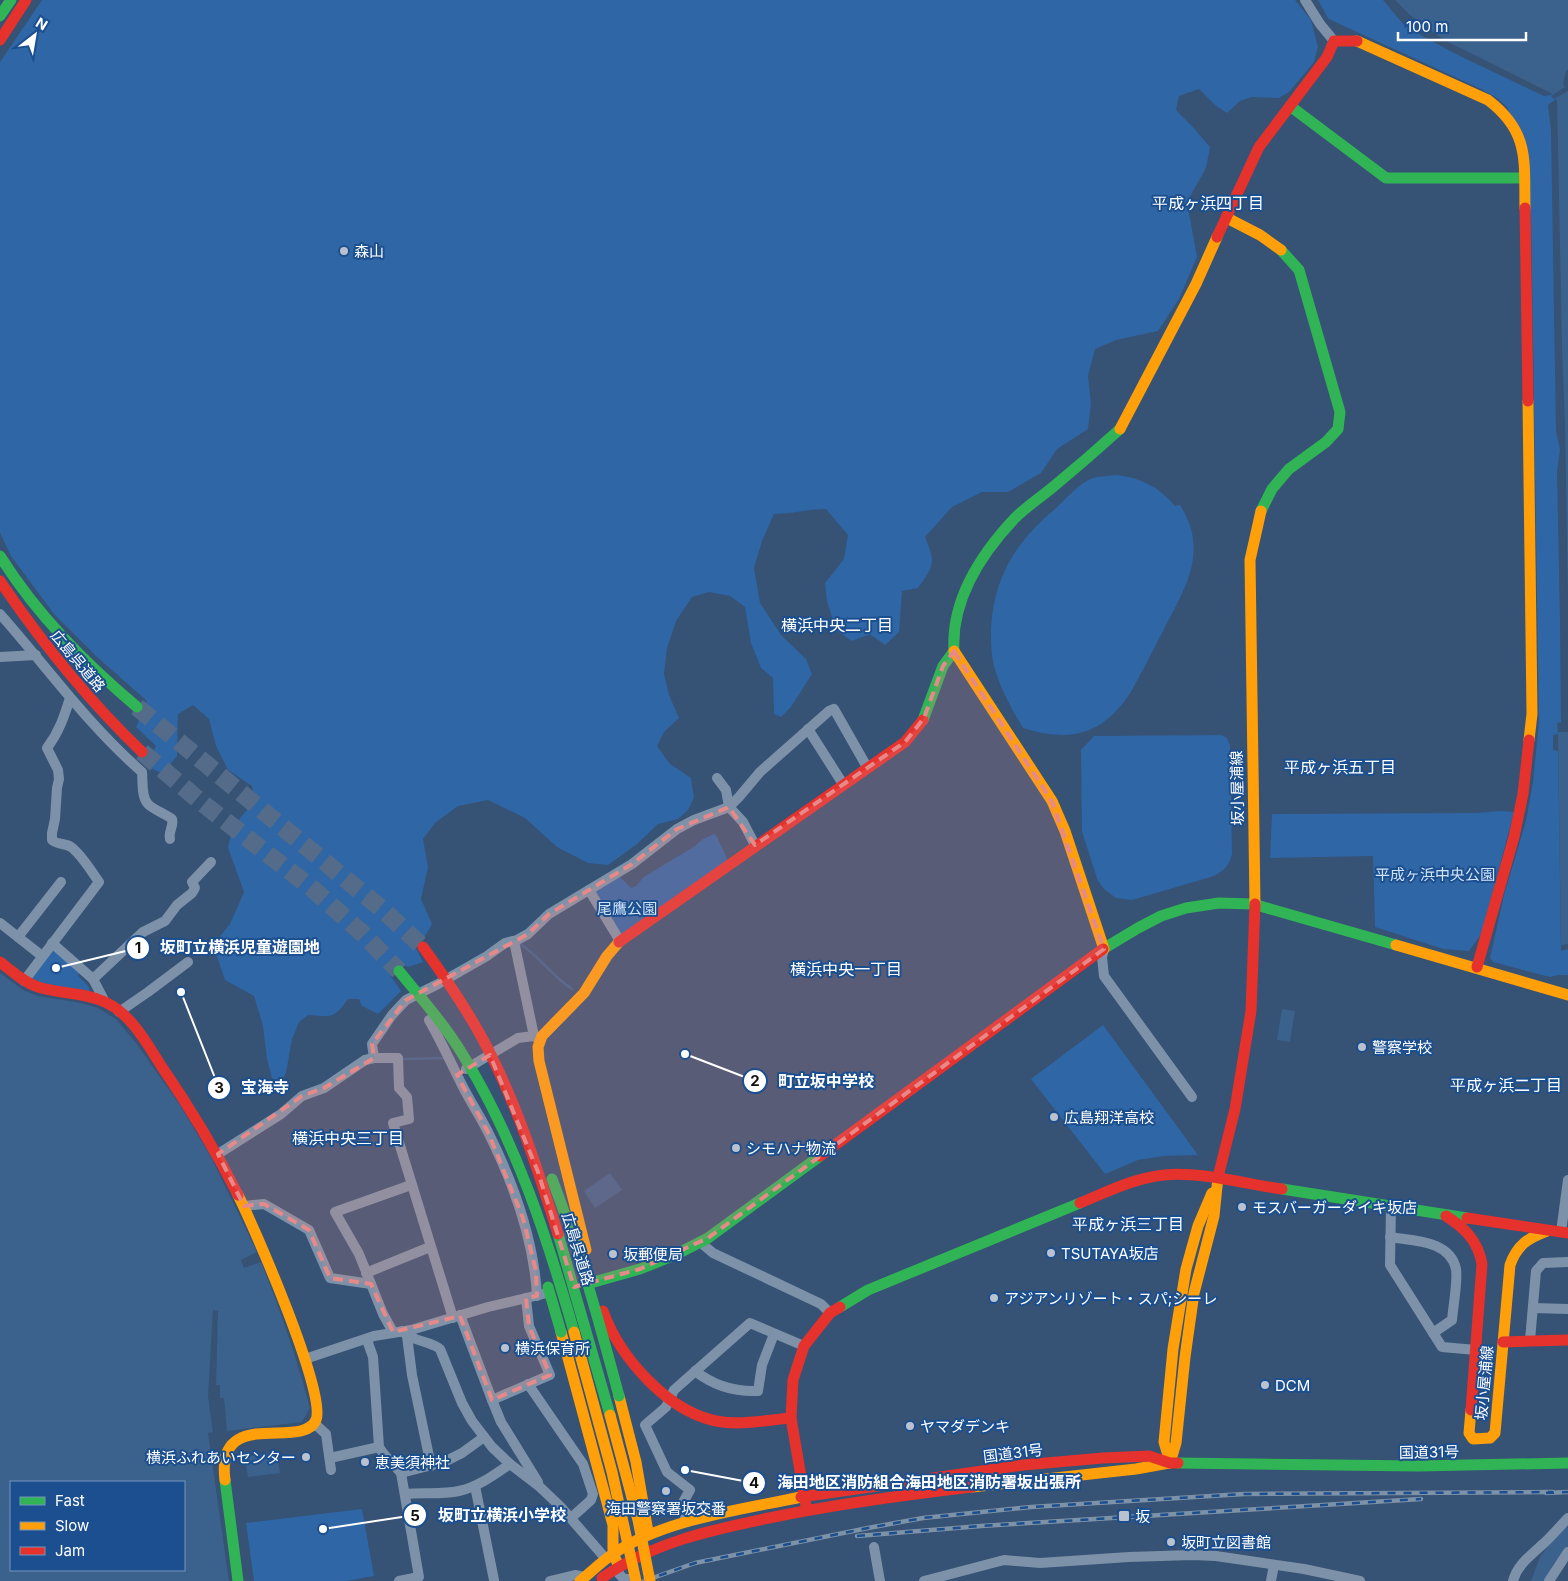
<svg xmlns="http://www.w3.org/2000/svg" width="1568" height="1581" font-family="Inter,'Noto Sans JP',sans-serif">
<rect width="100%" height="100%" fill="#365274"/>
<g fill="#2f66a5">
<path d="M42 0H1295L1311 20 1318 47 1314 62 1289 92 1279 98 1252 97 1240 101 1227 113 1215 105 1199 89 1179 96 1176 110 1191 125 1210 147 1206 168 1187 202 1197 257 1179 299 1158 331 1116 340 1095 349 1088 376 1091 403 1088 429 1057 449 1041 473 1008 492H982L952 507 925 537C936 563 934 566 918 588L902 591 899 632 885 645 870 634 852 641 837 631 827 602 825 583 844 559 848 535 826 509C808 509 792 514 774 514L762 541 754 568 760 603 781 635 806 659 812 674 791 707 781 717 774 714 773 678 761 668 751 643 745 607 730 596 709 592 692 597 676 621 667 648 664 674 669 695 679 718 664 732 657 746 670 764 691 778 694 798 688 810 678 819 658 824 637 844 608 865 588 863 557 847 525 818 488 800 458 806 435 823 423 839 428 867 421 899 432 924 424 938 415 946 423 962 408 967 398 962 388 972 401 991 378 1014 362 1006 359 999H348C334 1019 331 1017 308 1015L299 1022 292 1039 286 1073 280 1083 272 1078 267 1059 263 1026 254 996 225 980 216 954 221 935 230 924 244 892 228 848 232 828 255 800 252 786 228 770 216 746 209 719 193 705 178 714 177 756 163 774 146 766 156 746 136 727 147 701 96 656 54 614 11 556 0 533V62Z"/>
<polygon points="1318,0 1383,0 1404,25 1424,37 1460,56 1544,96 1550,95 1563,87 1566,92 1548,105 1551,130 1556,430 1560,450 1557,471 1560,620 1561,722 1557,723 1558,734 1553,735 1553,750 1558,751 1561,951 1568,949 1568,975 1558,975 1550,977 1493,962 1490,958 1504,895 1526,821 1533,782 1539,722 1531,217 1508,108 1497,98 1481,89 1333,21 1328,18"/>
<path d="M1116 475C1140 477 1159 487 1175 506L1180 505C1208 549 1188 584 1166 625 1155 647 1144 668 1132 690 1104 735 1072 743 1023 728 1011 708 1000 688 994 666 991 654 991 641 991 628 994 576 1016 542 1055 509 1066 499 1079 483 1093 478 1101 476 1108 476 1116 475Z"/>
<path d="M1222 735 1227 738 1230 745 1232 854C1230 864 1224 871 1214 876L1132 900 1116 898 1104 889 1098 881 1082 832 1081 750 1094 736Z"/>
<polygon points="1501,811 1514,812 1482,933 1469,951 1443,949 1375,927 1373,856 1270,858 1272,814 1477,813"/>
<polygon points="714,834 717,837 728,861 621,938 593,891 619,876 631,888 636,886 644,877 695,846 703,839"/>
<path d="M51 946 81 971 78 975C82 982 89 983 90 991L33 984 30 974Z"/>
<polygon points="1103,1025 1198,1155 1164,1156 1138,1160 1105,1174 1031,1079"/>
<polygon points="362,1509 374,1576 346,1581 254,1581 246,1523"/>
</g>
<g fill="#3b618d" fill-rule="evenodd">
<polygon points="1395,0 1568,0 1568,605 1565,425 1562,348 1557,100 1553,94 1444,40 1410,15"/>
<polygon points="1558,732 1568,732 1568,944 1561,945"/>
<path d="M0 973 23 990 38 996 81 1003 98 1008 116 1019 136 1043 180 1105 211 1157 257 1252 241 1260 244 1268 261 1262C280 1310 297 1358 310 1408L302 1422 227 1431 224 1398H220V1385H216L218 1311 213 1310 208 1396 213 1432 208 1433 229 1581H0ZM11 1482H184V1570H11Z"/>
<polygon points="1282,1009 1295,1011 1290,1042 1277,1040"/>
<polygon points="610,1173 622,1190 595,1208 584,1191"/>
<polygon points="277,1452 280,1473 248,1477 245,1457"/>
</g>
<polygon fill="#365274" points="1568,70 1568,91 1554,99 1551,96 1565,87 1563,84 1566,71"/>
<g fill="none" stroke-linecap="round" stroke-linejoin="round">
<g stroke="#3b618d" stroke-width="2.5">
<path d="M519 943C539 956 552 976 572 989"/>
<polyline points="402,1059 446,1058"/>
</g>
<polyline stroke="#3b618d" stroke-width="15" points="1539,1581 1547,1560 1568,1534"/>
<g stroke="#546c89" stroke-width="18" stroke-dasharray="18 9" stroke-linecap="butt">
<polyline points="137,707 383,910 423,947"/>
<polyline points="142,752 201,802 314,890 364,935 399,971"/>
</g>
<g stroke="#7d92a8" stroke-width="10">
<polyline points="1305,0 1320,24 1334,41"/>
<path d="M0 614C47 667 88 725 142 772 143 781 141 797 148 804 152 809 166 814 172 819 174 827 168 831 170 839"/>
<polyline points="0,657 36,655"/>
<polyline points="808,729 843,784"/>
<polyline points="717,778 726,790 729,807 743,822 755,845"/>
<polyline points="589,890 620,941"/>
<polyline points="0,923 42,956"/>
<polyline points="18,937 61,882"/>
<polyline points="514,941 534,1036 540,1040"/>
<polyline points="52,943 93,979 105,1002"/>
<polyline points="1104,949 1102,957 1104,976 1192,1097"/>
<polyline points="93,979 143,932 165,921 177,905 192,893 195,888 192,882 211,862"/>
<path d="M24 981 99 882C91 871 82 855 71 847 65 843 58 845 52 840V833L55 819 57 788 59 779 58 770 47 748C59 732 64 717 70 698"/>
<polyline points="119,1012 148,992 188,962"/>
<path d="M429 1020C441 1041 451 1063 462 1085 470 1101 480 1116 488 1132 513 1182 534 1239 537 1296"/>
<polyline points="374,1058 372,1044 392,1015 406,1000 438,984 487,956 505,943 517,940 528,934 549,914 632,864 677,829 694,820 729,807 739,797 760,772 829,711 834,709 867,767"/>
<polyline points="466,1069 518,1038 534,1036"/>
<polyline points="218,1154 281,1114 302,1096 324,1088 365,1060 374,1058 398,1058 399,1088 407,1097 409,1119 393,1123 453,1318"/>
<polyline points="244,1206 264,1204 309,1230 330,1278 371,1284"/>
<polyline points="1391,1206 1390,1265 1442,1347 1476,1350"/>
<polyline points="1561,1232 1568,1180"/>
<path d="M1390 1237C1413 1241 1450 1240 1456 1269 1458 1281 1453 1307 1452 1320L1433 1333"/>
<polyline points="700,1242 713,1253 821,1304 830,1313"/>
<polyline points="366,1273 430,1247"/>
<polyline points="1533,1308 1568,1309"/>
<polyline points="460,1315 492,1400 501,1422 538,1482"/>
<path d="M402 1331C412 1342 429 1340 440 1349L462 1403 472 1421 492 1447 510 1464 540 1487 560 1506 606 1559"/>
<polyline points="393,1332 383,1314 359,1254 335,1212 411,1185"/>
<polyline points="407,1336 412,1375 431,1466"/>
<polyline points="367,1340 373,1357 379,1447 383,1453 401,1473 419,1577 399,1581"/>
<polyline points="1530,1340 1536,1271 1543,1263 1568,1262"/>
<polyline points="305,1359 374,1336 411,1330 488,1307 543,1294"/>
<path d="M695 1371C714 1386 734 1392 758 1391L762 1365 774 1334"/>
<polyline points="528,1384 583,1464 593,1494 591,1500 571,1518"/>
<polyline points="492,1400 550,1375 529,1326 526,1298"/>
<polyline points="315,1424 326,1434 331,1470"/>
<polyline points="330,1458 379,1447"/>
<polyline points="401,1473 444,1462 462,1453 484,1437"/>
<polyline points="475,1486 494,1580"/>
<path d="M405 1494C422 1492 441 1495 459 1491 478 1487 494 1475 510 1464"/>
<polyline points="687,1522 681,1506 690,1490 667,1472 645,1425 666,1407 674,1390 750,1323 804,1346"/>
<polyline points="874,1547 880,1581"/>
<polyline points="618,1565 619,1574 624,1579 632,1579 635,1581"/>
<polyline points="550,1581 575,1575 584,1577"/>
<polyline points="924,1581 1004,1560 1040,1563 1129,1557 1192,1555 1216,1556 1304,1569 1360,1581"/>
<polyline points="1271,1581 1274,1565"/>
<path d="M1513 1581C1517 1565 1531 1555 1543 1544 1552 1536 1560 1526 1568 1518"/>
<polyline points="1549,1581 1568,1552"/>
</g>
<g stroke="#30b455" stroke-width="11">
<polyline points="0,16 11,0"/>
<polyline points="1290,106 1386,178 1524,178"/>
<polyline points="1261,511 1272,489 1289,469 1326,442 1338,429 1340,412 1299,270 1281,250"/>
<path d="M0 556C37 615 84 662 137 707"/>
<path d="M954 651C951 601 981 554 1015 518 1026 507 1041 497 1053 487 1076 468 1098 449 1120 429"/>
<polyline points="923,720 943,666 954,651"/>
<polyline points="1103,949 1138,928 1161,916 1186,908 1219,903 1253,904 1396,945"/>
<polyline points="1282,1189 1467,1218"/>
<polyline points="594,1282 640,1269 675,1255 708,1238 820,1156"/>
<polyline points="840,1307 868,1290 1080,1203"/>
<polyline points="1178,1463 1419,1466 1568,1463"/>
<polyline points="225,1480 238,1581"/>
</g>
<g stroke="#ff9f0a" stroke-width="11">
<path d="M1357 41 1488 100C1530 132 1524 161 1525 208"/>
<polyline points="1227,218 1260,235 1281,250"/>
<polyline points="1528,401 1532,714 1529,740"/>
<polyline points="1120,429 1196,284 1217,237"/>
<polyline points="954,651 1052,801 1065,831 1104,949"/>
<polyline points="1255,904 1250,560 1261,511"/>
<polyline points="1396,945 1568,995"/>
<polyline points="586,1250 539,1061 538,1047 542,1036 584,993 607,956 619,942"/>
<polyline points="561,1332 613,1525 613,1554 617,1562"/>
<polyline points="619,1396 636,1462 648,1532"/>
<path d="M1471 1410 1469 1433 1473 1439 1490 1438 1495 1433 1510 1265C1517 1245 1528 1238 1547 1231"/>
<polyline points="1170,1462 1164,1442 1173,1349 1186,1269 1198,1226 1212,1193"/>
<polyline points="1170,1463 1176,1443 1185,1357 1194,1293 1214,1216 1218,1177"/>
<path d="M225 1480C215 1405 303 1451 316 1420 327 1394 254 1227 238 1195"/>
<polyline points="972,1487 1136,1469 1169,1463"/>
<path d="M580 1581C591 1572 601 1562 613 1554 664 1519 741 1510 801 1497"/>
</g>
<g stroke="#e5322d" stroke-width="11">
<polyline points="0,40 26,0"/>
<polyline points="1525,208 1528,401"/>
<polyline points="1217,237 1259,147 1327,57 1334,41 1357,41"/>
<path d="M0 581C42 643 88 700 142 752"/>
<polyline points="619,942 905,742 923,720"/>
<path d="M0 962C12 971 23 982 38 987 60 994 84 992 105 1002 130 1013 146 1042 160 1064 189 1106 215 1149 238 1195"/>
<polyline points="1477,967 1514,837 1523,794 1529,740"/>
<polyline points="820,1156 1103,949"/>
<polyline points="1218,1177 1235,1109 1251,1011 1255,904"/>
<path d="M1080 1203C1107 1192 1134 1178 1164 1175 1198 1171 1246 1184 1282 1189"/>
<path d="M1446 1216C1465 1228 1478 1241 1482 1264L1471 1410"/>
<polyline points="1467,1218 1568,1233"/>
<path d="M603 1311C620 1358 670 1415 722 1422 745 1425 768 1420 791 1418"/>
<polyline points="1503,1342 1568,1340"/>
<polyline points="801,1497 1023,1465 1103,1458 1149,1456 1170,1463 1178,1463"/>
<polyline points="806,1506 791,1418 793,1380 804,1346 830,1313 840,1307"/>
<path d="M602 1578C652 1543 710 1530 769 1518 836 1504 904 1495 972 1487"/>
</g>
<g stroke="#7e92a7" stroke-width="4.5">
<g id="rail">
<polyline points="1546,1493 1568,1492"/>
<polyline points="857,1536 981,1526 1421,1499"/>
<polyline points="644,1581 695,1563 868,1528 923,1518 1031,1507 1244,1494 1553,1492"/>
</g>
</g>
<use href="#rail" stroke="#1b4f8f" stroke-width="2.5" stroke-dasharray="8" stroke-linecap="butt"/>
<g stroke="#30b455" stroke-width="11">
<path d="M399 971C421 998 445 1025 463 1055 516 1141 547 1237 574 1332"/>
<path d="M552 1179C580 1252 599 1321 619 1396"/>
<polyline points="558,1234 610,1415"/>
<polyline points="548,1287 561,1332"/>
</g>
<g stroke="#ff9f0a" stroke-width="11">
<polyline points="574,1332 612,1472 636,1581"/>
<polyline points="610,1415 638,1520 650,1581"/>
</g>
<path stroke="#e5322d" stroke-width="11" d="M423 947C444 976 464 1005 481 1036 515 1098 537 1167 558 1234"/>
</g>
<path fill="#e88989" fill-opacity="0.2" stroke="#e88989" stroke-width="4" stroke-dasharray="10 6" stroke-linejoin="round" d="M954 651 1052 801 1104 949 708 1238 640 1269 574 1287 538 1172 490 1055 457 1075 488 1132 523 1218 536 1271 537 1296 526 1298 529 1326 550 1375 492 1400 460 1316 393 1332 371 1284 330 1278 309 1230 264 1204 244 1206 218 1154 302 1096 324 1088 374 1058 372 1044 406 1000 528 934 549 914 632 864 677 829 729 807 755 845 905 742 924 718 943 666Z"/>
<g fill="#b9c2ce" stroke="#1b4f8f" stroke-width="2">
<circle cx="344" cy="251" r="5"/>
<circle cx="1362" cy="1047" r="5"/>
<circle cx="1054" cy="1117" r="5"/>
<circle cx="736" cy="1148" r="5"/>
<circle cx="1242" cy="1207" r="5"/>
<circle cx="1051" cy="1253" r="5"/>
<circle cx="613" cy="1254" r="5"/>
<circle cx="994" cy="1298" r="5"/>
<circle cx="505" cy="1348" r="5"/>
<circle cx="1265" cy="1385" r="5"/>
<circle cx="910" cy="1426" r="5"/>
<circle cx="306" cy="1457" r="5"/>
<circle cx="365" cy="1462" r="5"/>
<circle cx="666" cy="1491" r="5"/>
<rect x="1118" y="1510" width="12" height="12" rx="2.5"/>
<circle cx="1171" cy="1542" r="5"/>
</g>
<g text-anchor="middle" dominant-baseline="central" stroke-width="4" stroke-linejoin="round" paint-order="stroke">
<g font-size="15" fill="#fff" stroke="#1b4f8f" text-anchor="start">
<text x="354" y="251">森山</text>
<text x="1372" y="1047">警察学校</text>
<text x="1064" y="1117">広島翔洋高校</text>
<text x="746" y="1148">シモハナ物流</text>
<text x="1252" y="1207">モスバーガーダイキ坂店</text>
<text x="1061" y="1253">TSUTAYA坂店</text>
<text x="623" y="1254">坂郵便局</text>
<text x="1004" y="1298">アジアンリゾート・スパ;シーレ</text>
<text x="515" y="1348">横浜保育所</text>
<text x="1275" y="1385">DCM</text>
<text x="920" y="1426">ヤマダデンキ</text>
<text x="296" y="1457" text-anchor="end">横浜ふれあいセンター</text>
<text x="375" y="1462">恵美須神社</text>
<text x="666" y="1508" text-anchor="middle">海田警察署坂交番</text>
<text x="1135" y="1516">坂</text>
<text x="1181" y="1542">坂町立図書館</text>
</g>
<g font-size="15" fill="#fff" stroke="#1b4f8f">
<text transform="translate(78 661) rotate(50)">広島呉道路</text>
<text transform="translate(1237 788) rotate(-91)">坂小屋浦線</text>
<text transform="translate(578 1249) rotate(73)">広島呉道路</text>
<text transform="translate(1484 1383) rotate(-85)">坂小屋浦線</text>
<text transform="translate(1429 1452) rotate(-1)">国道31号</text>
<text transform="translate(1013 1453) rotate(-7)">国道31号</text>
</g>
<g font-size="15" fill="#cfe3fa" stroke="#1b4f8f">
<text x="1435" y="874">平成ヶ浜中央公園</text>
<text x="627" y="908">尾鷹公園</text>
</g>
<g font-size="16" fill="#fff" stroke="#1b4f8f">
<text x="1208" y="203">平成ヶ浜四丁目</text>
<text x="837" y="625">横浜中央二丁目</text>
<text x="1340" y="767">平成ヶ浜五丁目</text>
<text x="846" y="969">横浜中央一丁目</text>
<text x="1506" y="1085">平成ヶ浜二丁目</text>
<text x="348" y="1138">横浜中央三丁目</text>
<text x="1128" y="1224">平成ヶ浜三丁目</text>
</g>
</g>
<path fill="none" stroke="#fff" stroke-width="2" d="M56 968L138 948M685 1054L755 1081M181 992L219 1088M685 1470L754 1483M323 1529L415 1515"/>
<g fill="#fff" stroke="#1b4f8f" stroke-width="2">
<circle cx="56" cy="968" r="5"/>
<circle cx="685" cy="1054" r="5"/>
<circle cx="181" cy="992" r="5"/>
<circle cx="685" cy="1470" r="5"/>
<circle cx="323" cy="1529" r="5"/>
<circle cx="138" cy="948" r="12"/>
<circle cx="755" cy="1081" r="12"/>
<circle cx="219" cy="1088" r="12"/>
<circle cx="754" cy="1483" r="12"/>
<circle cx="415" cy="1515" r="12"/>
</g>
<g font-size="15" text-anchor="middle" font-weight="bold" fill="#111">
<text x="138" y="953">1</text>
<text x="755" y="1086">2</text>
<text x="219" y="1093">3</text>
<text x="754" y="1488">4</text>
<text x="415" y="1521">5</text>
</g>
<g font-size="16" text-anchor="middle" font-weight="bold" fill="#fff" stroke="#1b4f8f" stroke-width="4" stroke-linejoin="round" paint-order="stroke">
<text x="240" y="953">坂町立横浜児童遊園地</text>
<text x="826" y="1087">町立坂中学校</text>
<text x="265" y="1093">宝海寺</text>
<text x="929" y="1488">海田地区消防組合海田地区消防署坂出張所</text>
<text x="502" y="1521">坂町立横浜小学校</text>
</g>
<rect x="10" y="1481" width="175" height="90" fill="#1b4f8f" stroke="#7695bc"/>
<rect x="20" y="1497" width="25" height="8" fill="#30b455" stroke="#7695bc"/>
<text x="55" y="1506" font-size="15" fill="#ffffff">Fast</text>
<rect x="20" y="1522" width="25" height="8" fill="#ff9f0a" stroke="#7695bc"/>
<text x="55" y="1531" font-size="15" fill="#ffffff">Slow</text>
<rect x="20" y="1547" width="25" height="8" fill="#e5322d" stroke="#7695bc"/>
<text x="55" y="1556" font-size="15" fill="#ffffff">Jam</text>
<g transform="translate(35 35) rotate(31)" stroke="#1b4f8f" stroke-width="4" paint-order="stroke">
<path d="M0-4L9 19L0 12L-9 19Z" fill="#ffffff"/>
<text y="-8" font-size="14" font-weight="bold" text-anchor="middle" fill="#ffffff">N</text>
</g>
<path d="M1398 32v8h128v-8" fill="none" stroke="#ffffff" stroke-width="2.5"/>
<text x="1406" y="32" font-size="15" fill="#ffffff" stroke="#1b4f8f" stroke-width="4" paint-order="stroke">100 m</text>
</svg>
